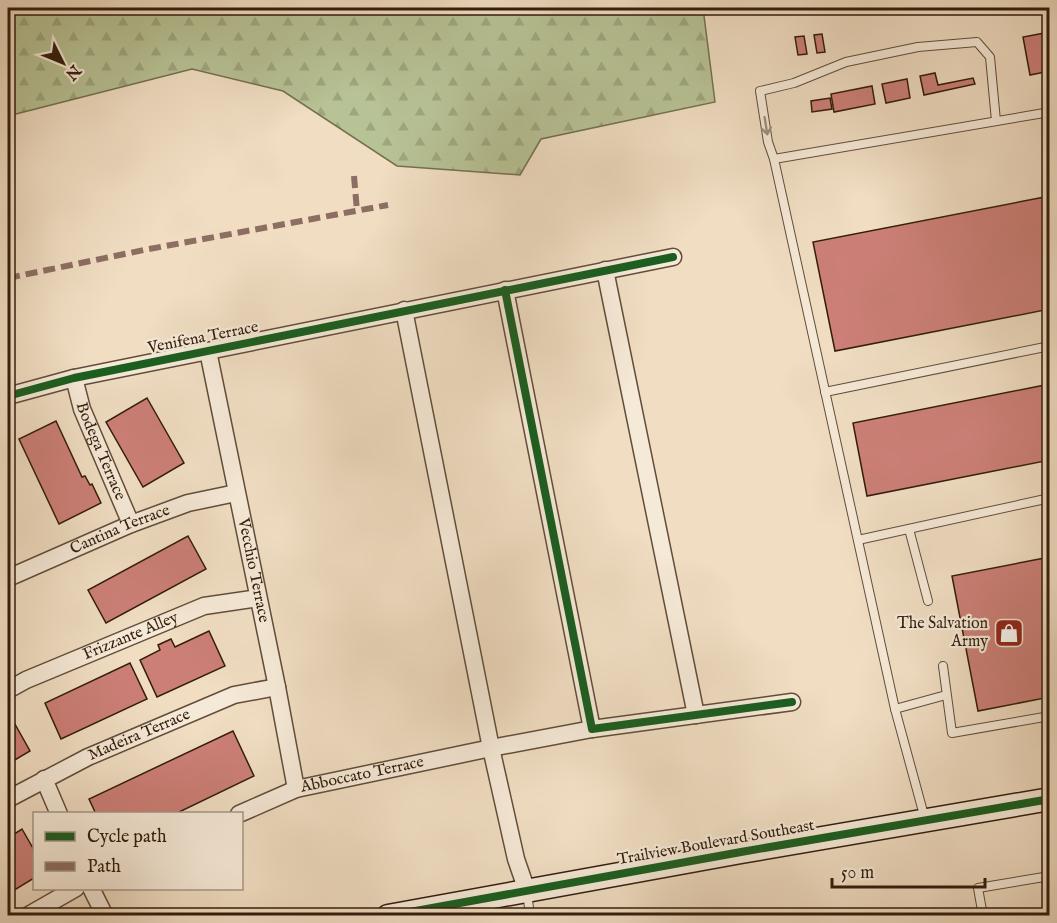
<svg xmlns="http://www.w3.org/2000/svg" width="1057" height="923" font-family="'IM FELL English',serif">
<defs>
<pattern id="forest-firs" width="22" height="20" patternUnits="userSpaceOnUse" patternTransform="scale(1.5)"><rect width="22" height="20" fill="#b7c295"/><path d="M5 1l3.5 6h-7zM16 11l3.5 6h-7z" fill="#9ea67f"/></pattern>
</defs>
<rect width="100%" height="100%" fill="#f0ddc2"/>
<filter id="stains"><feTurbulence type="fractalNoise" baseFrequency=".00333" numOctaves="4"/><feColorMatrix values="0 0 0 0 .2 0 0 0 0 .09 0 0 0 0 .02 0 0 0 .5 -.17"/></filter>
<radialGradient id="worn" r=".72"><stop offset=".6" stop-color="#630" stop-opacity="0"/><stop offset="1" stop-color="#630" stop-opacity=".3"/></radialGradient>
<polygon fill="url(#forest-firs)" stroke="#747050" stroke-width="1.5" points="8,8 703,8 715,102 541,139 520,175 397,166 283,91 192,69 8,116"/>
<g fill="#cc7f77" stroke="#321d0c" stroke-width="1.5">
<polygon points="1050,32 1050,71 1030,75 1023,37"/>
<polygon points="822,34 825,52 817,53 814,35"/>
<polygon points="804,36 807,54 798,55 795,37"/>
<polygon points="935,73 938,85 973,78 975,84 924,95 920,76"/>
<polygon points="907,79 910,98 886,103 882,84"/>
<polygon points="872,86 875,104 834,112 831,94"/>
<polygon points="830,98 832,109 812,112 811,101"/>
<polygon points="1050,196 1050,309 835,351 813,242"/>
<polygon points="1050,384 1050,460 867,496 853,423"/>
<polygon points="147,398 184,463 143,487 106,422"/>
<polygon points="56,421 82,477 85,476 90,485 92,484 101,503 59,524 19,439"/>
<polygon points="188,536 206,569 106,623 88,590"/>
<polygon points="1050,557 1050,697 978,711 952,576"/>
<polygon points="209,631 225,666 157,697 140,660 160,650 158,645 171,639 175,647"/>
<polygon points="130,663 147,699 61,739 45,703"/>
<polygon points="11,717 30,751 8,764 8,719"/>
<polygon points="233,731 254,776 175,814 96,814 89,799"/>
<polygon points="22,829 34,850 34,878 8,894 8,838"/>
</g>
<g fill="none" stroke-linecap="round" stroke-linejoin="round">
<g stroke="#624d3a" stroke-width="10">
<g id="lane">
<polyline points="774,159 768,142 760,91 794,83 846,62 918,47 977,42 990,57 996,121"/>
<polyline points="825,392 1050,346"/>
<polyline points="909,529 928,601"/>
<polyline points="858,540 1050,498"/>
<polyline points="943,666 952,733 1050,716"/>
<polyline points="895,709 774,159 1050,112"/>
<polyline points="925,819 895,709 946,695"/>
<polyline points="527,892 530,916"/>
<polyline points="983,916 978,888 1050,876"/>
</g>
</g>
<g stroke="#624d3a" stroke-width="19">
<g id="street">
<polyline points="605,270 696,715"/>
<polyline points="505,290 592,729 792,702"/>
<polyline points="404,310 491,748 516,859 527,891"/>
<path id="s1" d="M208 351 277 687 296 789"/>
<path id="s2" d="M74 378 82 409 131 524"/>
<polyline points="8,396 74,378 673,257"/>
<path id="s3" d="M8 578 131 524 188 503 236 493"/>
<path id="s4" d="M8 690 26 680 204 606 258 598"/>
<polyline points="44,779 59,814"/>
<path id="s5" d="M8 799 88 757 234 695 277 687"/>
<path id="s6" d="M239 814 296 789 491 748 592 729"/>
<polyline points="91,888 105,916"/>
<polyline points="27,916 76,888"/>
</g>
</g>
<g stroke="#321d0c" stroke-width="25">
<polyline id="secondary" points="388,916 741,852 1050,799"/>
</g>
<use href="#lane" stroke="#f5e9d7" stroke-width="8"/>
<use href="#street" stroke="#f5e9d7" stroke-width="16"/>
<use href="#secondary" stroke="#f5e9d7" stroke-width="22"/>
<g stroke="#8d6e63" stroke-width="6" stroke-dasharray="12 6" stroke-linecap="butt">
<polyline points="354,176 357,211"/>
<polyline points="8,278 144,250 388,205"/>
</g>
<g stroke="#f5e9d7" stroke-width="11">
<g id="cycleway">
<polyline points="505,290 592,729 792,702"/>
<polyline points="8,396 74,378 673,257"/>
<polyline points="388,916 741,852 1050,799"/>
</g>
</g>
<use href="#cycleway" stroke="#1b5e20" stroke-width="8"/>
</g>
<defs><path id="oneway-shaft" d="M-6 0H5M1.5-3L5.5 0L1.5 3" fill="none" stroke-width="1.6" stroke-linecap="round" stroke-linejoin="round" transform="scale(1.5)"/></defs>
<use stroke="#9d8d7c" href="#oneway-shaft" transform="translate(766 126) rotate(81)"/>
<defs>
<g id="shop-square" transform="scale(1.5)"><rect x="-9" y="-9" width="18" height="18" rx="4" fill="#8f2418" stroke="#f5e9d7"/><path d="M-5-2.5h2.3a2.7 3.5 0 0 1 5.4 0H5L5.5 6h-11ZM-1.5-2.5h3a1.5 2.3 0 0 0-3 0Z" fill="#fff"/></g>
</defs>
<g fill-rule="evenodd">
<use href="#shop-square" x="1009" y="633"/>
</g>
<g text-anchor="middle" dominant-baseline="central" stroke-width="4.5" stroke-linejoin="round" paint-order="stroke">
<g font-size="16" fill="#321d0c" stroke="#f5e9d7">
<text transform="translate(203 338) rotate(-11)">Venifena Terrace</text>
<text stroke="none"><textPath href="#s2" startOffset="78">Bodega Terrace</textPath></text>
<text stroke="none"><textPath href="#s3" startOffset="122">Cantina Terrace</textPath></text>
<text stroke="none"><textPath href="#s1" startOffset="224">Vecchio Terrace</textPath></text>
<text stroke="none"><textPath href="#s4" startOffset="134">Frizzante Alley</textPath></text>
<text stroke="none"><textPath href="#s5" startOffset="146">Madeira Terrace</textPath></text>
<text stroke="none"><textPath href="#s6" startOffset="130">Abboccato Terrace</textPath></text>
<text transform="translate(716 843) rotate(-10)">Trailview Boulevard Southeast</text>
</g>
<g font-size="16" fill="#321d0c" stroke="#f5e9d7" text-anchor="end">
<text x="988" y="624">The Salvation<tspan x="988" dy="18">Army</tspan></text>
</g>
</g>
<rect width="1057" height="923" fill="none" stroke="#f0ddc2" stroke-width="30"/>
<rect x="9" y="9" width="1039" height="905" fill="none" stroke="#321d0c" stroke-width="3"/>
<rect x="15" y="15" width="1027" height="893" fill="none" stroke="#321d0c" stroke-width="1.5"/>
<rect x="33" y="812" width="210" height="78" fill="#f5e9d7" stroke="#a79786" stroke-width="1.5"/>
<rect x="45" y="832" width="30" height="9" fill="#1b5e20" stroke="#a79786" stroke-width="1.5"/>
<text x="87" y="842" font-size="18" fill="#321d0c">Cycle path</text>
<rect x="45" y="862" width="30" height="9" fill="#8d6e63" stroke="#a79786" stroke-width="1.5"/>
<text x="87" y="872" font-size="18" fill="#321d0c">Path</text>
<g transform="translate(63 63) rotate(133)" stroke="#f5e9d7" stroke-width="4.5" paint-order="stroke">
<path d="M0-4.5L10 22L0 15L-10 22Z" fill="#321d0c"/>
<text y="-9" font-size="16" font-weight="bold" text-anchor="middle" fill="#321d0c">N</text>
</g>
<path d="M832 878v9h153v-9" fill="none" stroke="#321d0c" stroke-width="3"/>
<text x="841" y="878" font-size="18" fill="#321d0c" stroke="#f5e9d7" stroke-width="4.5" paint-order="stroke">50 m</text>
<rect width="100%" height="100%" filter="url(#stains)"/>
<rect width="100%" height="100%" fill="url(#worn)"/>
</svg>
